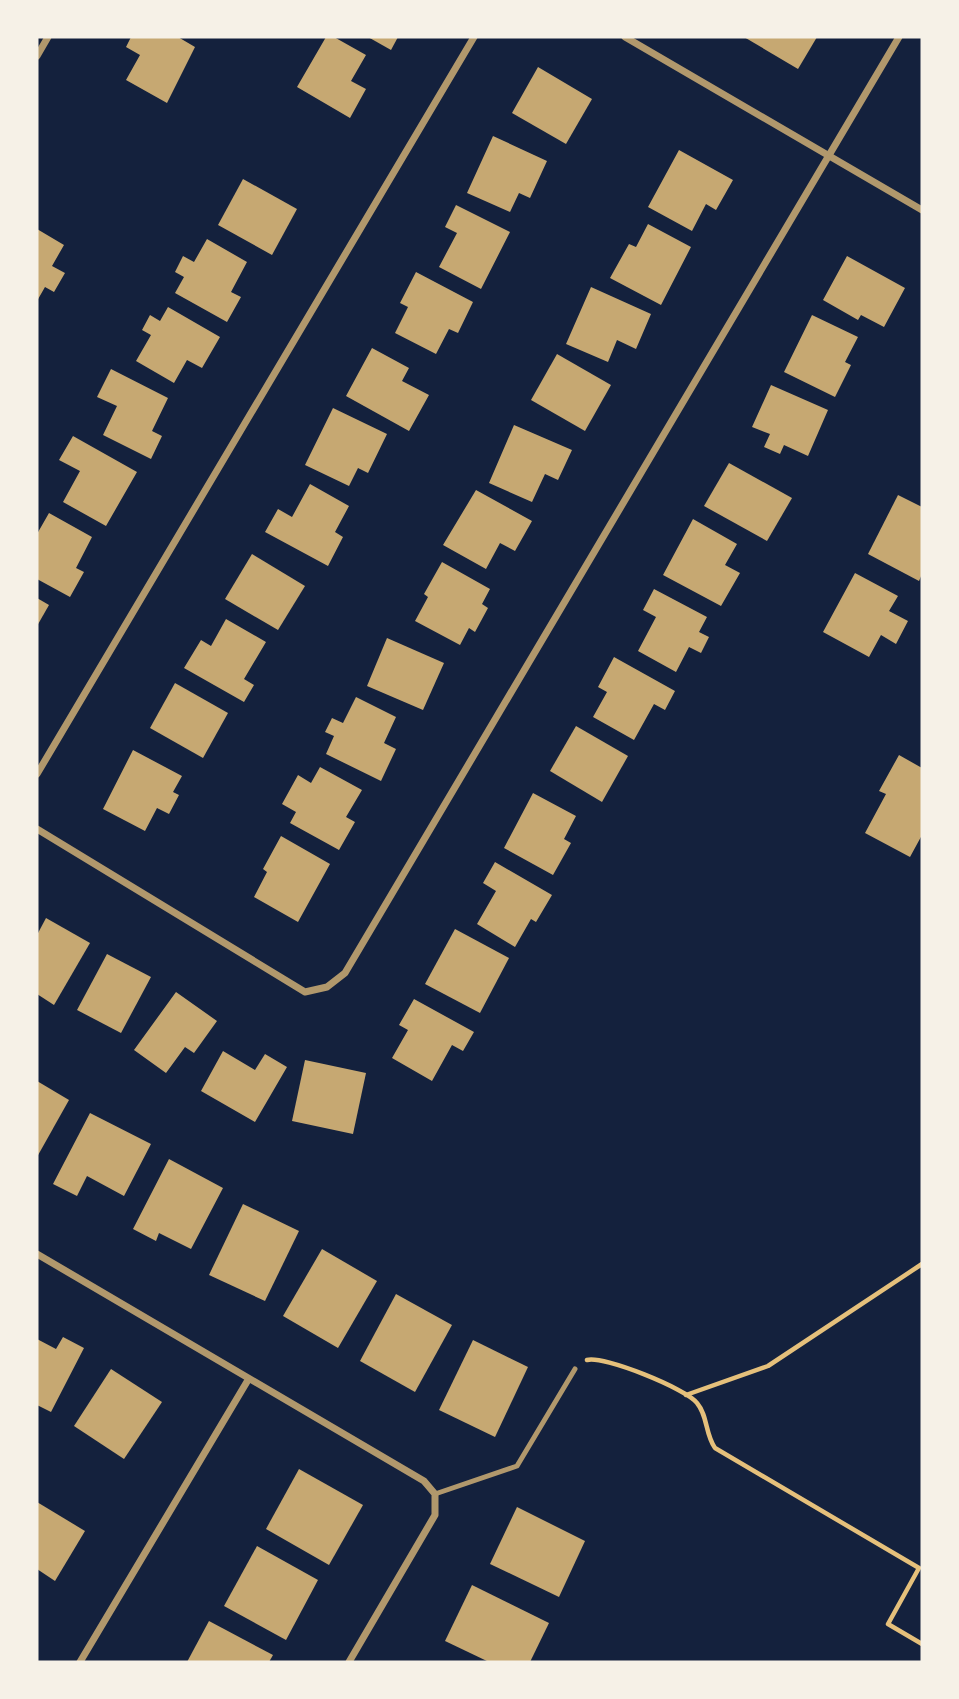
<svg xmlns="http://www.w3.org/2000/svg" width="959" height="1699" font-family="Inter,sans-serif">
<rect width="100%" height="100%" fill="#14213d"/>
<g fill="#c6a872">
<polygon points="131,37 178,37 195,47 167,103 126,80 140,55 126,47"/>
<polygon points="326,37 334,37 366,55 351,81 366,89 350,118 297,87"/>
<polygon points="368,37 398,37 391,50"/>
<polygon points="744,37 817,37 798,69"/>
<polygon points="538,67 592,99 566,144 512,113"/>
<polygon points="493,136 547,161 530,198 519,193 510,212 467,193"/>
<polygon points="679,150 733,180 716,210 706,204 692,231 648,207"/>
<polygon points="243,179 297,209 272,255 218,225"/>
<polygon points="456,205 510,232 481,289 439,267 457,233 445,227"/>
<polygon points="648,224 691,247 661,305 610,278 629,244 636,247"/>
<polygon points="37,229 64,245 52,266 65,273 54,292 45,287 37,301"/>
<polygon points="207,239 247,262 231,292 241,297 227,322 175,293 184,277 175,272 183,256 194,262"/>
<polygon points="847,256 905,288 884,327 861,315 858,320 823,300"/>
<polygon points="416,272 473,302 458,333 449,329 436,354 395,333 408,307 400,303"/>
<polygon points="591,287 651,314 636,349 617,340 608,362 566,344"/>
<polygon points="168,307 220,337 202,368 187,360 174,383 136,361 151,335 142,330 150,315 160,321"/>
<polygon points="812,315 858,337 845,362 851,365 835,397 784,372"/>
<polygon points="372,348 409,368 402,381 429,395 409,431 346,396"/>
<polygon points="557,354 611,385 585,431 531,400"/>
<polygon points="111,369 168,398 152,431 162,436 151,459 103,435 117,406 97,397"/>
<polygon points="771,385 828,410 808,456 784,445 780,454 764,447 770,434 752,427"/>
<polygon points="333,408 387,434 368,473 358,468 349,486 305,465"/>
<polygon points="514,425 572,450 558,480 545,474 532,502 489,483"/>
<polygon points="73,436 137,472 106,526 63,502 80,471 59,460"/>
<polygon points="729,463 792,498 767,541 704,506"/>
<polygon points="310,484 349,506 335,532 343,537 328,566 265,532 278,509 292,517"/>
<polygon points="476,490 532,521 515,551 500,543 486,569 443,545"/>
<polygon points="898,495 922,507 922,574 919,581 868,554"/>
<polygon points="49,513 92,537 76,568 84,572 70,597 37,579 37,534"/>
<polygon points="693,519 737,544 725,565 740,573 721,606 663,575"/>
<polygon points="252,554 305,586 278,630 225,599"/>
<polygon points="442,562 490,589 482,604 488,608 475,632 469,628 460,645 415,621 428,597 424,594"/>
<polygon points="855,573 898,596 889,611 908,621 896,644 881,635 869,657 823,632"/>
<polygon points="654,589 707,617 699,632 709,637 701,653 689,647 676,672 638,651 656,617 643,610"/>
<polygon points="37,598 49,605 37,626"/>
<polygon points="226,619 266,642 244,679 254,685 244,702 184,668 201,640 211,646"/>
<polygon points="387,638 444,663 423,710 367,686"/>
<polygon points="614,657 675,691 665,710 654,704 634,740 593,717 607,692 598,687"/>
<polygon points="175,683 228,713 203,758 150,728"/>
<polygon points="356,697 396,717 384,743 396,749 381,781 326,754 334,736 325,732 332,718 343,723"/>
<polygon points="576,726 628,756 602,802 550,771"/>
<polygon points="133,750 182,776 173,792 179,795 169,814 157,808 145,831 103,809"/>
<polygon points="899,755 922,768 922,835 910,857 865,833 886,794 879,791"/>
<polygon points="320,767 362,790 346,817 355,822 339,850 290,823 296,812 282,804 298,775 311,783"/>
<polygon points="533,793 576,816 564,839 571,843 553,875 504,848"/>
<polygon points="281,836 330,864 298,922 254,897 267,872 263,869"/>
<polygon points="495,862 552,895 536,922 531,919 515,947 477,924 496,891 483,883"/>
<polygon points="46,918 90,943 54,1005 37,994 37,935"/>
<polygon points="455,929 509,958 480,1013 425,984"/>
<polygon points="107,954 151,977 121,1033 77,1010"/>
<polygon points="176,992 217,1021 194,1053 185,1047 166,1073 134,1050"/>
<polygon points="414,999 474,1032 463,1051 452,1045 432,1081 392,1058 408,1030 399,1025"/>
<polygon points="223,1051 255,1070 265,1054 287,1067 255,1122 201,1091"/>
<polygon points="305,1060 366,1073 353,1134 292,1121"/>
<polygon points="37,1081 69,1100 37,1157"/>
<polygon points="90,1113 151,1144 124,1196 87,1176 77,1196 53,1184"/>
<polygon points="169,1159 223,1188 191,1249 159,1233 156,1241 133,1229"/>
<polygon points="243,1204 299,1231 265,1301 209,1275"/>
<polygon points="322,1249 377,1281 338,1348 283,1316"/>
<polygon points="396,1294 452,1325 415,1392 360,1361"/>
<polygon points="63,1337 84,1348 51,1412 37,1405 37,1339 56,1349"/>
<polygon points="473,1340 528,1367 495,1437 439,1410"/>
<polygon points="111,1369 162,1402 124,1459 74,1426"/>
<polygon points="299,1469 363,1505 329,1565 266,1529"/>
<polygon points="37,1502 85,1531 55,1581 37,1569"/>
<polygon points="517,1507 585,1541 559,1597 490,1564"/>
<polygon points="257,1546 318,1580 286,1640 224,1606"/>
<polygon points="472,1585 549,1623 530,1662 489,1662 445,1641"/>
<polygon points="209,1621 273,1655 269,1662 187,1662"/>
</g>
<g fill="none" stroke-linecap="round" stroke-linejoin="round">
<g stroke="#e5c07b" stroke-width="4.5">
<path d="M587 1360C603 1355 687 1389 697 1403 708 1416 705 1434 715 1448L919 1568 888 1624 922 1644"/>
<polyline points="686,1395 768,1366 922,1264"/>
</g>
<polyline stroke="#b1986c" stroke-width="5" points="435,1494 517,1466 575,1369"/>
<g stroke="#b1986c" stroke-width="7">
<polyline points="625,37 922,210"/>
<polyline points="37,56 48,37"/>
<polyline points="37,774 474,37"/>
<polyline points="37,829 305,992 327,987 345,973 899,37"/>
<polyline points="37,1254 424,1481 435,1494 435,1515 349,1662"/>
<polyline points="80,1662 248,1380"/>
</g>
</g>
<rect width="959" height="1699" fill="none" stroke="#f6f1e7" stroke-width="77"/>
</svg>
